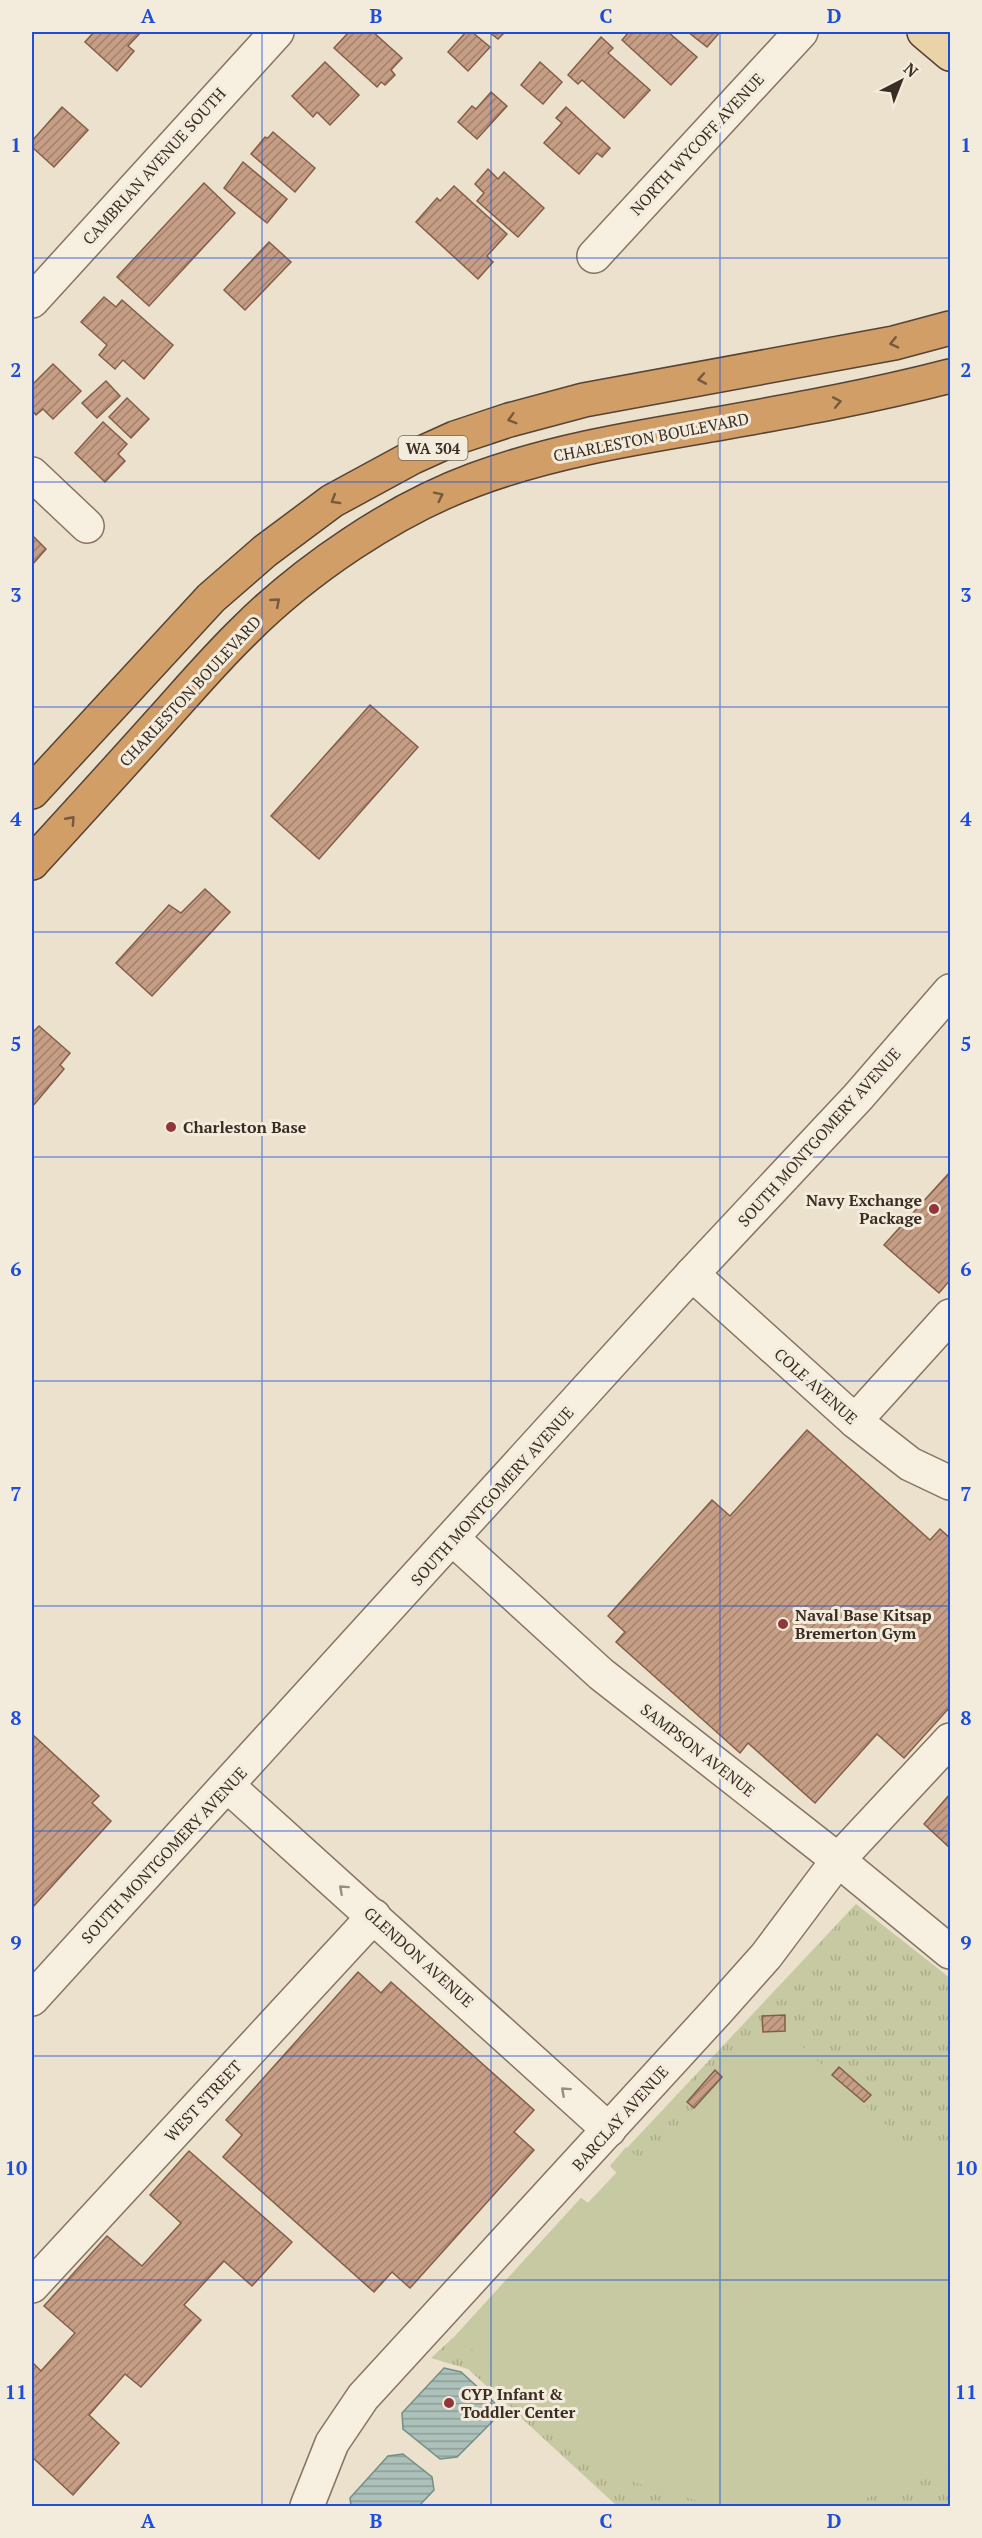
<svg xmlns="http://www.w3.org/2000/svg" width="982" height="2538" font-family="'PT Serif',serif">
<defs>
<pattern id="park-tufts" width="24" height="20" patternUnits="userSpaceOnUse" patternTransform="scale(1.5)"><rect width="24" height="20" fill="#c6c9a1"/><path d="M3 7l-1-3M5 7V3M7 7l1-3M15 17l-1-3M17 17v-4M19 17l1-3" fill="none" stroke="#abad8a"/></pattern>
<pattern id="water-rules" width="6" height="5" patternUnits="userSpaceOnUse" patternTransform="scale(1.5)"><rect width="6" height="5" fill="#acc1ba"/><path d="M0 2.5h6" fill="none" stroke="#8d9d97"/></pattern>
<pattern id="building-hatch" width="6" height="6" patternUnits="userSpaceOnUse" patternTransform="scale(1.5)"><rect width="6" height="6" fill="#c69e86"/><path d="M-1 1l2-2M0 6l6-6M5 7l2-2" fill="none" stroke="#a2816d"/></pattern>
</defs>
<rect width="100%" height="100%" fill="#ebe1cc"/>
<polygon fill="url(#park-tufts)" points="856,1904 950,1978 950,2506 617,2506 468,2369 431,2358 456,2335 581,2198 588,2203 617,2172 610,2166"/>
<polygon fill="#c6c9a1" points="785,2031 916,2152 931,2136 950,2153 950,2469 918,2482 852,2502 794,2506 721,2506 662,2492 608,2473 456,2335 581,2198 588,2203 617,2173 610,2166 626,2147 644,2163 763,2032"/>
<g fill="url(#water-rules)" stroke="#738f87" stroke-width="1.5">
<polygon points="444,2368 461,2372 495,2403 493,2421 457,2457 440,2459 403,2429 402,2413"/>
<polygon points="403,2454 432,2477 434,2490 419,2506 351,2506 350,2498 388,2456"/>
</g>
<g fill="url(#building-hatch)" stroke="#845e49" stroke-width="1.5">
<polygon points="94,32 141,32 128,46 134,51 117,71 85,42"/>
<polygon points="349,32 373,32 402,58 391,70 395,75 385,85 381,82 377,87 334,48"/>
<polygon points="466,32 472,32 490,47 468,71 448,52"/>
<polygon points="489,32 505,32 498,39"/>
<polygon points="629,32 668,32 697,57 671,85 622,40"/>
<polygon points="688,32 720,32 707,47"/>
<polygon points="601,37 613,48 608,53 650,90 624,118 582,80 578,84 568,75"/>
<polygon points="325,62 359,95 330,125 317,112 313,117 292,96"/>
<polygon points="540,62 562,82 543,104 521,85"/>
<polygon points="491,92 507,106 477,139 458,122 472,106 476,109"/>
<polygon points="62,107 88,130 54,167 32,147 32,141"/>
<polygon points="566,107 610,148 602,157 597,153 579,174 544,143 562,123 556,118"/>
<polygon points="273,132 315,168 295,192 251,154 265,137 268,138"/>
<polygon points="243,162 287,199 267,223 224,188"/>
<polygon points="488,169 498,179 504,172 544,208 518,237 477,201 484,193 475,184"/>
<polygon points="204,183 235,213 149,306 117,277"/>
<polygon points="454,186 507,234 487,256 493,262 478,279 416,222 437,198 440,201"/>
<polygon points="269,242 291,262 245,310 224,290"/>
<polygon points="104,297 116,307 122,300 173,345 144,379 123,360 115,369 99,355 107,345 81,322"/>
<polygon points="53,364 81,391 53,419 43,409 36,415 32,410 32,385"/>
<polygon points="106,381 120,396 97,418 82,403"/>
<polygon points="127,398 149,419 131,438 109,417"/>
<polygon points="103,422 127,444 118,454 125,461 105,482 75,453"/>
<polygon points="32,535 46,549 32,565"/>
<polygon points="370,705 418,747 319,859 271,816"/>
<polygon points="205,889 230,912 152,996 116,963 169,905 181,913"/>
<polygon points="39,1026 70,1053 60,1065 64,1069 32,1107 32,1033"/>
<polygon points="950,1172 950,1280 939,1293 884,1245"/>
<polygon points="807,1430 930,1540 940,1529 950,1538 950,1707 904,1758 877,1734 815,1803 748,1743 740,1753 616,1642 625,1632 608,1616 712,1500 730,1516"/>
<polygon points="32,1734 99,1796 92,1803 111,1821 32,1908"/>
<polygon points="950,1794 950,1848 924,1824"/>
<polygon points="358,1972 381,1993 391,1982 534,2110 514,2132 534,2150 410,2288 392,2272 374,2292 223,2157 242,2135 226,2120"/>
<polygon points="785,2015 785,2031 763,2032 762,2016"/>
<polygon points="839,2067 871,2095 864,2102 832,2075"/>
<polygon points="715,2070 722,2077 694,2108 687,2102"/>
<polygon points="189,2151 292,2242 252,2286 224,2261 184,2305 201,2320 141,2387 125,2374 89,2415 119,2443 73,2495 32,2457 32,2362 41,2371 75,2333 44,2306 107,2236 142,2266 181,2223 150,2195"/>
</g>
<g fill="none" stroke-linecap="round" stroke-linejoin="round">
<g stroke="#877461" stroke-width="36">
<g id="minor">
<polyline points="594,256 801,32"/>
<polyline points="32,301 277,32"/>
<polyline points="32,474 87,526"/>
<polyline points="692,1274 855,1421 910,1464 950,1483"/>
<polyline points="855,1421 950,1316"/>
<polyline points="453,1539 601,1674 838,1860 950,1952"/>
<polyline points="228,1786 609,2130"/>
<polyline points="32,1999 692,1274 858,1097 950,991"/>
<polyline points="32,2286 374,1916"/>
<polyline points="307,2506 332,2443 363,2397 717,2011 766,1956 838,1860 950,1740"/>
</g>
</g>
<g stroke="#564335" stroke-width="36">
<polyline id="major" points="924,32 950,54"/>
</g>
<g stroke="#564335" stroke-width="36">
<g id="highway">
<polyline points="32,792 211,598 265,551 332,501 413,457 455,438 509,420 584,400 894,343 950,328"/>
<path d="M32 863C74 817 117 770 159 723 187 692 214 660 244 631 305 570 393 510 474 480 552 451 634 438 717 424 795 410 873 396 950 376"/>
</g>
</g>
<use href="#minor" stroke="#f7efdf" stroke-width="33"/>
<use href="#major" stroke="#ead3a9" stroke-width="33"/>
<use href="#highway" stroke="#d19e67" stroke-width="33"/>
</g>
<defs><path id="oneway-chevron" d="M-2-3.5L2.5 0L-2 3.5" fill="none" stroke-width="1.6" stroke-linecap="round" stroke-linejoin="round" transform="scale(1.5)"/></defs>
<g stroke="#765a3e">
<use href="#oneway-chevron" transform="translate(894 343) rotate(167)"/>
<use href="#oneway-chevron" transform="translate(702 379) rotate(170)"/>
<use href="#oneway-chevron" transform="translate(837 402) rotate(-11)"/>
<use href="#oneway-chevron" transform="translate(512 419) rotate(164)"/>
<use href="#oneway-chevron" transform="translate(439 496) rotate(-26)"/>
<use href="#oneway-chevron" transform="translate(335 500) rotate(149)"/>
<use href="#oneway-chevron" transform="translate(276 602) rotate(-41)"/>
<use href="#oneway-chevron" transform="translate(71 820) rotate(-48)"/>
</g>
<g stroke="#988e81">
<use href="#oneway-chevron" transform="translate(343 1889) rotate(-138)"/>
<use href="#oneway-chevron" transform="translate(565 2091) rotate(-138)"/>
</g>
<path fill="none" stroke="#1d4ed8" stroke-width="1.5" stroke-opacity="0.55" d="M262 32V2506M491 32V2506M720 32V2506M32 258H950M32 482H950M32 707H950M32 932H950M32 1157H950M32 1381H950M32 1606H950M32 1831H950M32 2056H950M32 2280H950"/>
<g fill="#91373b" stroke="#f3ebdb" stroke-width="2">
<circle cx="171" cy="1127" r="6"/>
<circle cx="934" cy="1209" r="6"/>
<circle cx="783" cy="1624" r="6"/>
<circle cx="449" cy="2403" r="6"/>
</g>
<g text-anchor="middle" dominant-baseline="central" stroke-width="6" stroke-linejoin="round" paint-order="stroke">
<rect fill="#f3ebdb" stroke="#72665a" stroke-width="1.5" x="398.5" y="436" width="69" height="24" rx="4.5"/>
<g font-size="15" font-weight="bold" fill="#3a2d23">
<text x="433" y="448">WA 304</text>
</g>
<g font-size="16" fill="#3a2d23" stroke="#f3ebdb">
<text transform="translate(697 144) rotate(-47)">NORTH WYCOFF AVENUE</text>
<text transform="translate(154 166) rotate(-48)">CAMBRIAN AVENUE SOUTH</text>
<text transform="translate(651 437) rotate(-11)">CHARLESTON BOULEVARD</text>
<text transform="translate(190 691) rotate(-47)">CHARLESTON BOULEVARD</text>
<text transform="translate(819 1137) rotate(-48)">SOUTH MONTGOMERY AVENUE</text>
<text transform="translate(816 1386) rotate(42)">COLE AVENUE</text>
<text transform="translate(492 1496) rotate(-48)">SOUTH MONTGOMERY AVENUE</text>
<text transform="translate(698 1750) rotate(38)">SAMPSON AVENUE</text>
<text transform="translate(164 1855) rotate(-47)">SOUTH MONTGOMERY AVENUE</text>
<text transform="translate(419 1957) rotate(42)">GLENDON AVENUE</text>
<text transform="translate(203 2101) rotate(-47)">WEST STREET</text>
<text transform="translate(620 2118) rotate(-48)">BARCLAY AVENUE</text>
</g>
<g font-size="16" font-weight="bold" fill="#3a2d23" stroke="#f3ebdb" text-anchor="start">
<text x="183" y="1127">Charleston Base</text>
<text x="922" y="1200" text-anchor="end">Navy Exchange<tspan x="922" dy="18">Package</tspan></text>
<text x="795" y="1615">Naval Base Kitsap<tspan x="795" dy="18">Bremerton Gym</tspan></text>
<text x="461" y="2394">CYP Infant &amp;<tspan x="461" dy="18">Toddler Center</tspan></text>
</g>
</g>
<rect width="982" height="2538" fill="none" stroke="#f3ebdb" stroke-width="66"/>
<g transform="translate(901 81) rotate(42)" stroke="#f3ebdb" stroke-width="4.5" paint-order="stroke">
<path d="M0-4.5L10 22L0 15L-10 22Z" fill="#3a2d23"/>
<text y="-9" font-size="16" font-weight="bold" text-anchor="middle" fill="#3a2d23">N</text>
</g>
<rect x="33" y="33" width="916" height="2472" fill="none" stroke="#1d4ed8" stroke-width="2"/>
<g font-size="20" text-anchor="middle" font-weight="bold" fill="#1d4ed8">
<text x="148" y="23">A</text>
<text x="376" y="23">B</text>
<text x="606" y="23">C</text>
<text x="834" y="23">D</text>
<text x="16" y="152">1</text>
<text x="966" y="152">1</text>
<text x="16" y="377">2</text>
<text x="966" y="377">2</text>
<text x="16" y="602">3</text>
<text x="966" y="602">3</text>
<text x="16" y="826">4</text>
<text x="966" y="826">4</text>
<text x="16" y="1051">5</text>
<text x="966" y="1051">5</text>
<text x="16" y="1276">6</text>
<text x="966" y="1276">6</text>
<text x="16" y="1501">7</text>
<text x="966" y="1501">7</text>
<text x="16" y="1725">8</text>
<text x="966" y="1725">8</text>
<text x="16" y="1950">9</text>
<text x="966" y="1950">9</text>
<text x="16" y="2175">10</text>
<text x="966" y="2175">10</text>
<text x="16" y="2399">11</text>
<text x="966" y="2399">11</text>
<text x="148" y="2528">A</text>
<text x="376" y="2528">B</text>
<text x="606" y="2528">C</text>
<text x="834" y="2528">D</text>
</g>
</svg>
